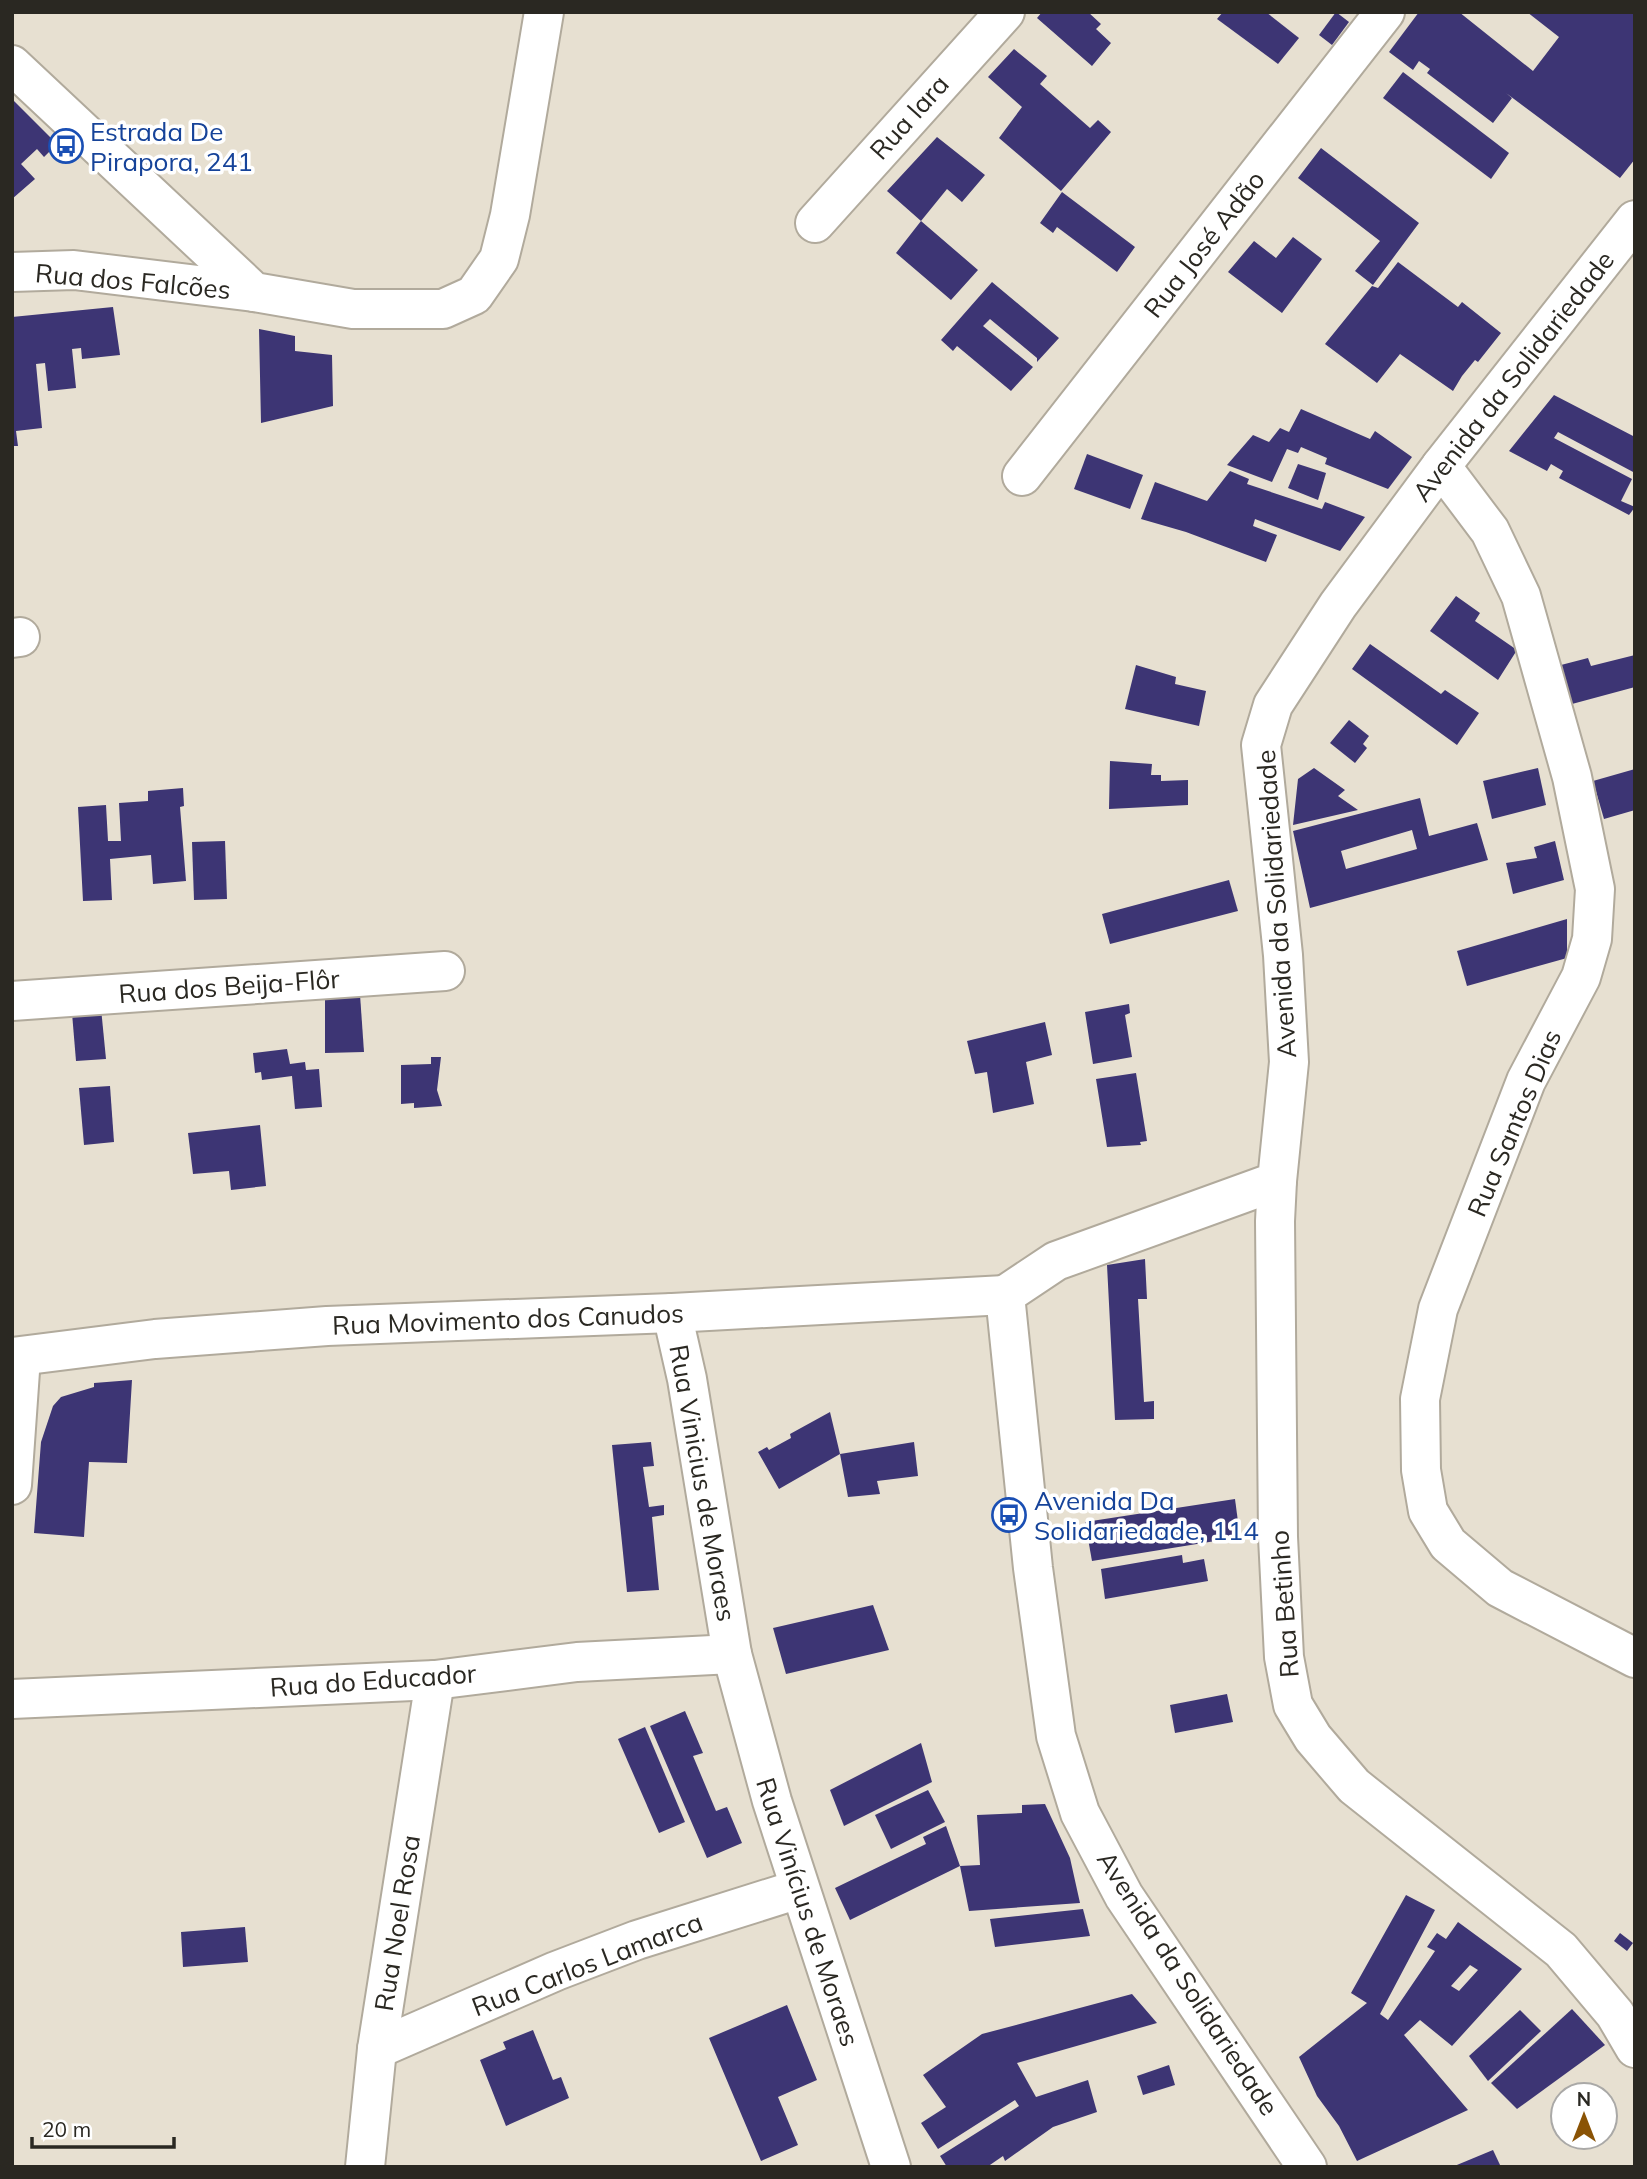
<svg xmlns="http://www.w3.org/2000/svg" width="1647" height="2179" font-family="Mulish,sans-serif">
<rect width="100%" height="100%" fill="#e7e0d1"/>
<g fill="#3d3574" fill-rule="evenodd">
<polygon points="1042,12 1088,12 1101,24 1096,29 1111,43 1092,66 1037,18"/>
<polygon points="1223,12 1266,12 1299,38 1278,64 1217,19"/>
<polygon points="1336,12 1349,22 1332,45 1319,35"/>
<polygon points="1419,12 1459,12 1533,71 1559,37 1527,12 1635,12 1635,159 1620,178 1506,93 1512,98 1493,123 1427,73 1430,69 1419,61 1413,70 1389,52"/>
<polygon points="1014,49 1047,76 1040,84 1090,128 1098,120 1111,132 1061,191 999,138 1022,107 988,77"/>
<polygon points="1403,72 1509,153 1491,179 1383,98"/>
<polygon points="12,99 57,144 44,157 37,149 21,164 35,179 12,199"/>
<polygon points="937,137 985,175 962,202 947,189 921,221 978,270 951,300 896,253 921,221 887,191"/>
<polygon points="1321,148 1419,223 1373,285 1355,271 1380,241 1298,178"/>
<polygon points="1062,192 1135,247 1117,272 1057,227 1053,233 1040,223"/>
<polygon points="1293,237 1322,259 1282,313 1228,272 1254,241 1276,258"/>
<polygon points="1398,262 1458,307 1462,302 1501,333 1478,362 1475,360 1462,376 1453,391 1400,354 1377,383 1325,344 1372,286 1378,288"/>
<polygon points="992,282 1059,338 1037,362 1037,358 990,319 983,326 1033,367 1011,391 957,346 953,351 941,340"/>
<polygon points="113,307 120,355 82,359 81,348 72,349 76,388 48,391 45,363 36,364 42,428 16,431 18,446 12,446 12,317"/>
<polygon points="259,329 295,336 295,351 332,355 333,406 261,423"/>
<polygon points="1554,395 1635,437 1635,473 1558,432 1554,438 1632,479 1621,501 1635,507 1629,515 1559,478 1563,471 1551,464 1547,471 1509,451"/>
<polygon points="1301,409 1370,439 1375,431 1412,457 1388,489 1325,464 1327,458 1301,447 1298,453 1287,449 1272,482 1227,465 1253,435 1269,442 1280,428 1289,432"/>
<polygon points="1087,454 1143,475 1130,509 1074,489"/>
<polygon points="1298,464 1326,473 1318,500 1288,488"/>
<polygon points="1230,471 1249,479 1247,484 1322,509 1325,502 1365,517 1340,551 1255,519 1253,526 1277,535 1266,562 1186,532 1141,519 1155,482 1207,501"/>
<polygon points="1456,596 1480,613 1475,621 1517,650 1498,680 1430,631"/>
<polygon points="1370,644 1441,694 1445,690 1479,713 1457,745 1352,669"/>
<polygon points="1635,655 1635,687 1572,704 1561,665 1588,658 1591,666"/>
<polygon points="1136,665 1176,677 1175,684 1206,691 1199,726 1125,709"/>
<polygon points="1349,720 1369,736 1363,744 1367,748 1355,763 1330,743"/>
<polygon points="1110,761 1152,764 1151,775 1161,775 1161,781 1188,780 1188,805 1109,809"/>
<polygon points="1314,768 1345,790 1338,796 1358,810 1293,825 1298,779"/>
<polygon points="1538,768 1546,805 1492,819 1483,781"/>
<polygon points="1635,769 1635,810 1604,819 1593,781"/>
<polygon points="183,788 184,806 180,807 186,881 153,884 151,855 110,859 112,900 83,901 78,807 106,805 108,841 121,841 119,803 148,801 148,791"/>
<path d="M1420 798 1429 836 1477 823 1488 860 1310 908 1293 831ZM1412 830 1417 849 1346 869 1341 851Z"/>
<polygon points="225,841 227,899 194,900 192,842"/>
<polygon points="1555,841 1564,880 1513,894 1506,863 1537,858 1534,847"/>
<polygon points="1229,880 1238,911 1110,944 1102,914"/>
<polygon points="1567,919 1567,958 1467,986 1457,951"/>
<polygon points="359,980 364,1052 325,1053 325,981"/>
<polygon points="100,998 106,1059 76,1061 71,1001"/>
<polygon points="1129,1004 1130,1013 1125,1015 1132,1057 1093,1064 1085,1012"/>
<polygon points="1045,1022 1052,1055 1026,1062 1034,1104 993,1113 987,1072 975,1074 967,1041"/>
<polygon points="287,1049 290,1064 305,1062 306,1070 319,1069 322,1107 295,1109 292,1076 262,1080 261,1072 255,1073 253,1053"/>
<polygon points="431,1057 441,1057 437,1090 442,1106 414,1108 414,1103 401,1104 401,1065 431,1064"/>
<polygon points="1136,1073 1147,1141 1140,1142 1141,1145 1107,1147 1096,1079"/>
<polygon points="110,1086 114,1142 84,1145 79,1088"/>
<polygon points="260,1125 266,1186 231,1190 229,1171 193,1174 188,1133"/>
<polygon points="1145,1259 1147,1299 1138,1299 1144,1402 1154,1401 1154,1419 1115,1420 1107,1265"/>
<polygon points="132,1380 127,1463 89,1462 84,1537 34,1533 41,1442 53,1406 61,1397 94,1387 94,1383"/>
<polygon points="830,1412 840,1454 779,1489 758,1452 767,1447 769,1450 791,1438 790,1434"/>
<polygon points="651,1442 654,1466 643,1467 649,1507 664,1505 664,1515 652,1517 659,1590 627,1592 612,1445"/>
<polygon points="914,1442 918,1476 877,1481 880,1494 848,1497 840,1454"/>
<polygon points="1235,1499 1240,1537 1092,1561 1085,1522"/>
<polygon points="1182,1555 1183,1563 1204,1559 1208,1581 1105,1599 1101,1569"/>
<polygon points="873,1605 889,1650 786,1674 773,1628"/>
<polygon points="1227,1694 1233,1722 1175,1733 1170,1705"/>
<polygon points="685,1711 703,1753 693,1756 716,1811 727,1807 742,1843 707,1858 650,1726"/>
<polygon points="645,1727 685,1822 659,1833 618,1739"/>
<polygon points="921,1743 932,1782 844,1826 830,1790"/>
<polygon points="928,1790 945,1822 891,1849 875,1815"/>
<polygon points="1045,1804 1070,1858 1080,1903 969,1911 960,1866 850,1920 835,1888 926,1844 923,1837 946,1826 960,1866 980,1865 977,1815 1022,1813 1022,1805"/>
<path d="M1406 1895 1435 1910 1380 2014 1388 2020 1435 1951 1427 1947 1437 1933 1446 1939 1458 1922 1522 1969 1452 2046 1420 2020 1404 2035 1468 2110 1357 2161 1339 2126 1317 2096 1299 2057 1367 2003 1351 1993ZM1470 1965 1478 1970 1459 1991 1451 1986Z"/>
<polygon points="1083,1909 1090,1936 995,1947 990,1919"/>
<polygon points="245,1927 248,1962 183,1967 181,1932"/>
<polygon points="1620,1933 1633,1943 1627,1951 1614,1941"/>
<polygon points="1132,1994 1157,2023 1017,2063 1036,2097 1088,2080 1097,2112 1053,2127 1005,2161 1003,2156 987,2167 947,2167 940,2156 1019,2106 1015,2100 938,2149 921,2123 946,2107 923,2075 982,2034"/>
<polygon points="787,2005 817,2080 778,2097 798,2145 761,2161 709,2038"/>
<polygon points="1572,2009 1605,2045 1517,2109 1491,2083"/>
<polygon points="1520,2010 1541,2031 1488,2081 1469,2056"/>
<polygon points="533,2030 553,2080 561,2077 569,2098 506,2126 480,2060 506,2049 503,2042"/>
<polygon points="1169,2065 1175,2085 1143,2095 1137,2076"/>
<polygon points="1493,2150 1501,2167 1452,2167"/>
</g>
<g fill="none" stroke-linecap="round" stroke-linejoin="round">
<g stroke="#b1aa9c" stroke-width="42">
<g id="minor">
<polyline points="12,65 254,292 353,309 443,309 474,295 499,259 510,215 544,12"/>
<polyline points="815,223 1005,12"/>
<polyline points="12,272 74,270 254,292"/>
<polyline points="1441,466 1490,531 1521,596 1572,777 1595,889 1592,939 1581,977 1526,1081 1438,1309 1420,1399 1421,1470 1428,1511 1448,1544 1500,1588 1635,1658"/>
<polyline points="1022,476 1385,12"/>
<polyline points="12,638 20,637"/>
<polyline points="12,1001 445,971"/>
<polyline points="1277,1181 1275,1221 1278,1537 1284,1657 1293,1705 1313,1738 1354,1786 1561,1950 1615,2014 1635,2048"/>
<polyline points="672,1313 687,1379 732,1654 772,1801 891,2167"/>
<polyline points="12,1357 155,1339 327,1326 672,1313 1005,1295"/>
<polyline points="12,1485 21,1357"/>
<polyline points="12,1699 435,1680 577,1662 732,1654"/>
<polyline points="377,2049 556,1971 637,1940 799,1889"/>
<polyline points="365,2167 377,2049 435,1680"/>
<polyline points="1307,2167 1124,1896 1080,1813 1056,1736 1033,1568 1005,1295 1056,1261 1277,1181 1289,1062 1283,955 1261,745 1273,705 1338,605 1441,466 1635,220"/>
</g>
</g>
<use href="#minor" stroke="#fff" stroke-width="38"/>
</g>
<defs>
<g id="bus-ring" transform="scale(1.75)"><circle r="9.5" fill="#fff" stroke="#1a4fb4" stroke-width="1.5"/><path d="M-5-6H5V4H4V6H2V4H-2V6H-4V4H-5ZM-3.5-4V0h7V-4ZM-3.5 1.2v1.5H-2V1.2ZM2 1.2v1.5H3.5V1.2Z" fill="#1a4fb4"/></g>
</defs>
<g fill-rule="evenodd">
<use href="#bus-ring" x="66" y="146"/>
<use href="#bus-ring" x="1009" y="1515"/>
</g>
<g text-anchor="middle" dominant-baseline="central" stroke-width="7" stroke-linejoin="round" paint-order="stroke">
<g font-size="26" fill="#2a2822" stroke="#fff">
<text transform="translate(909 117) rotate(-48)">Rua Iara</text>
<text transform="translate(1204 244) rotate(-52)">Rua José Adão</text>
<text transform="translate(133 281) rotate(5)">Rua dos Falcões</text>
<text transform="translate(1513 376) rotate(-52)">Avenida da Solidariedade</text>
<text transform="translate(1276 904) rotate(-94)">Avenida da Solidariedade</text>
<text transform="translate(229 986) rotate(-4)">Rua dos Beija-Flôr</text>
<text transform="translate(1514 1123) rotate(-67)">Rua Santos Dias</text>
<text transform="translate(508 1319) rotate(-2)">Rua Movimento dos Canudos</text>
<text transform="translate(703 1483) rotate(80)">Rua Vinicius de Moraes</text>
<text transform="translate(1284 1604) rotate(-94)">Rua Betinho</text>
<text transform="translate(373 1680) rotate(-4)">Rua do Educador</text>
<text transform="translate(808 1912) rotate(72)">Rua Vinícius de Moraes</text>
<text transform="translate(397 1923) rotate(-81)">Rua Noel Rosa</text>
<text transform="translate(587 1964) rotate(-21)">Rua Carlos Lamarca</text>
<text transform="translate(1188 1983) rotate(57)">Avenida da Solidariedade</text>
</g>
<g font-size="26" fill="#164399" stroke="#fff" text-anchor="start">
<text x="90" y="131">Estrada De<tspan x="90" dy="30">Pirapora, 241</tspan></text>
<text x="1034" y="1500">Avenida Da<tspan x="1034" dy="30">Solidariedade, 114</tspan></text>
</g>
</g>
<rect width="1647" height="2179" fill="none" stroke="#2a2822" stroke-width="28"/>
<g transform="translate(1584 2116)"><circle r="33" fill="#ffffff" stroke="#aaa9a7" stroke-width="2"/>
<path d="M0-5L12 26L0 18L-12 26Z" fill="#8a5305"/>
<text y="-10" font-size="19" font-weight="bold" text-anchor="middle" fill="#2a2822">N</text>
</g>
<path d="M32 2137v10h142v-10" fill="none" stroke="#2a2822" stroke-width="3.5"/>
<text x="42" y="2137" font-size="21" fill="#2a2822" stroke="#ffffff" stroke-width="5" paint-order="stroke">20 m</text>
</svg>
